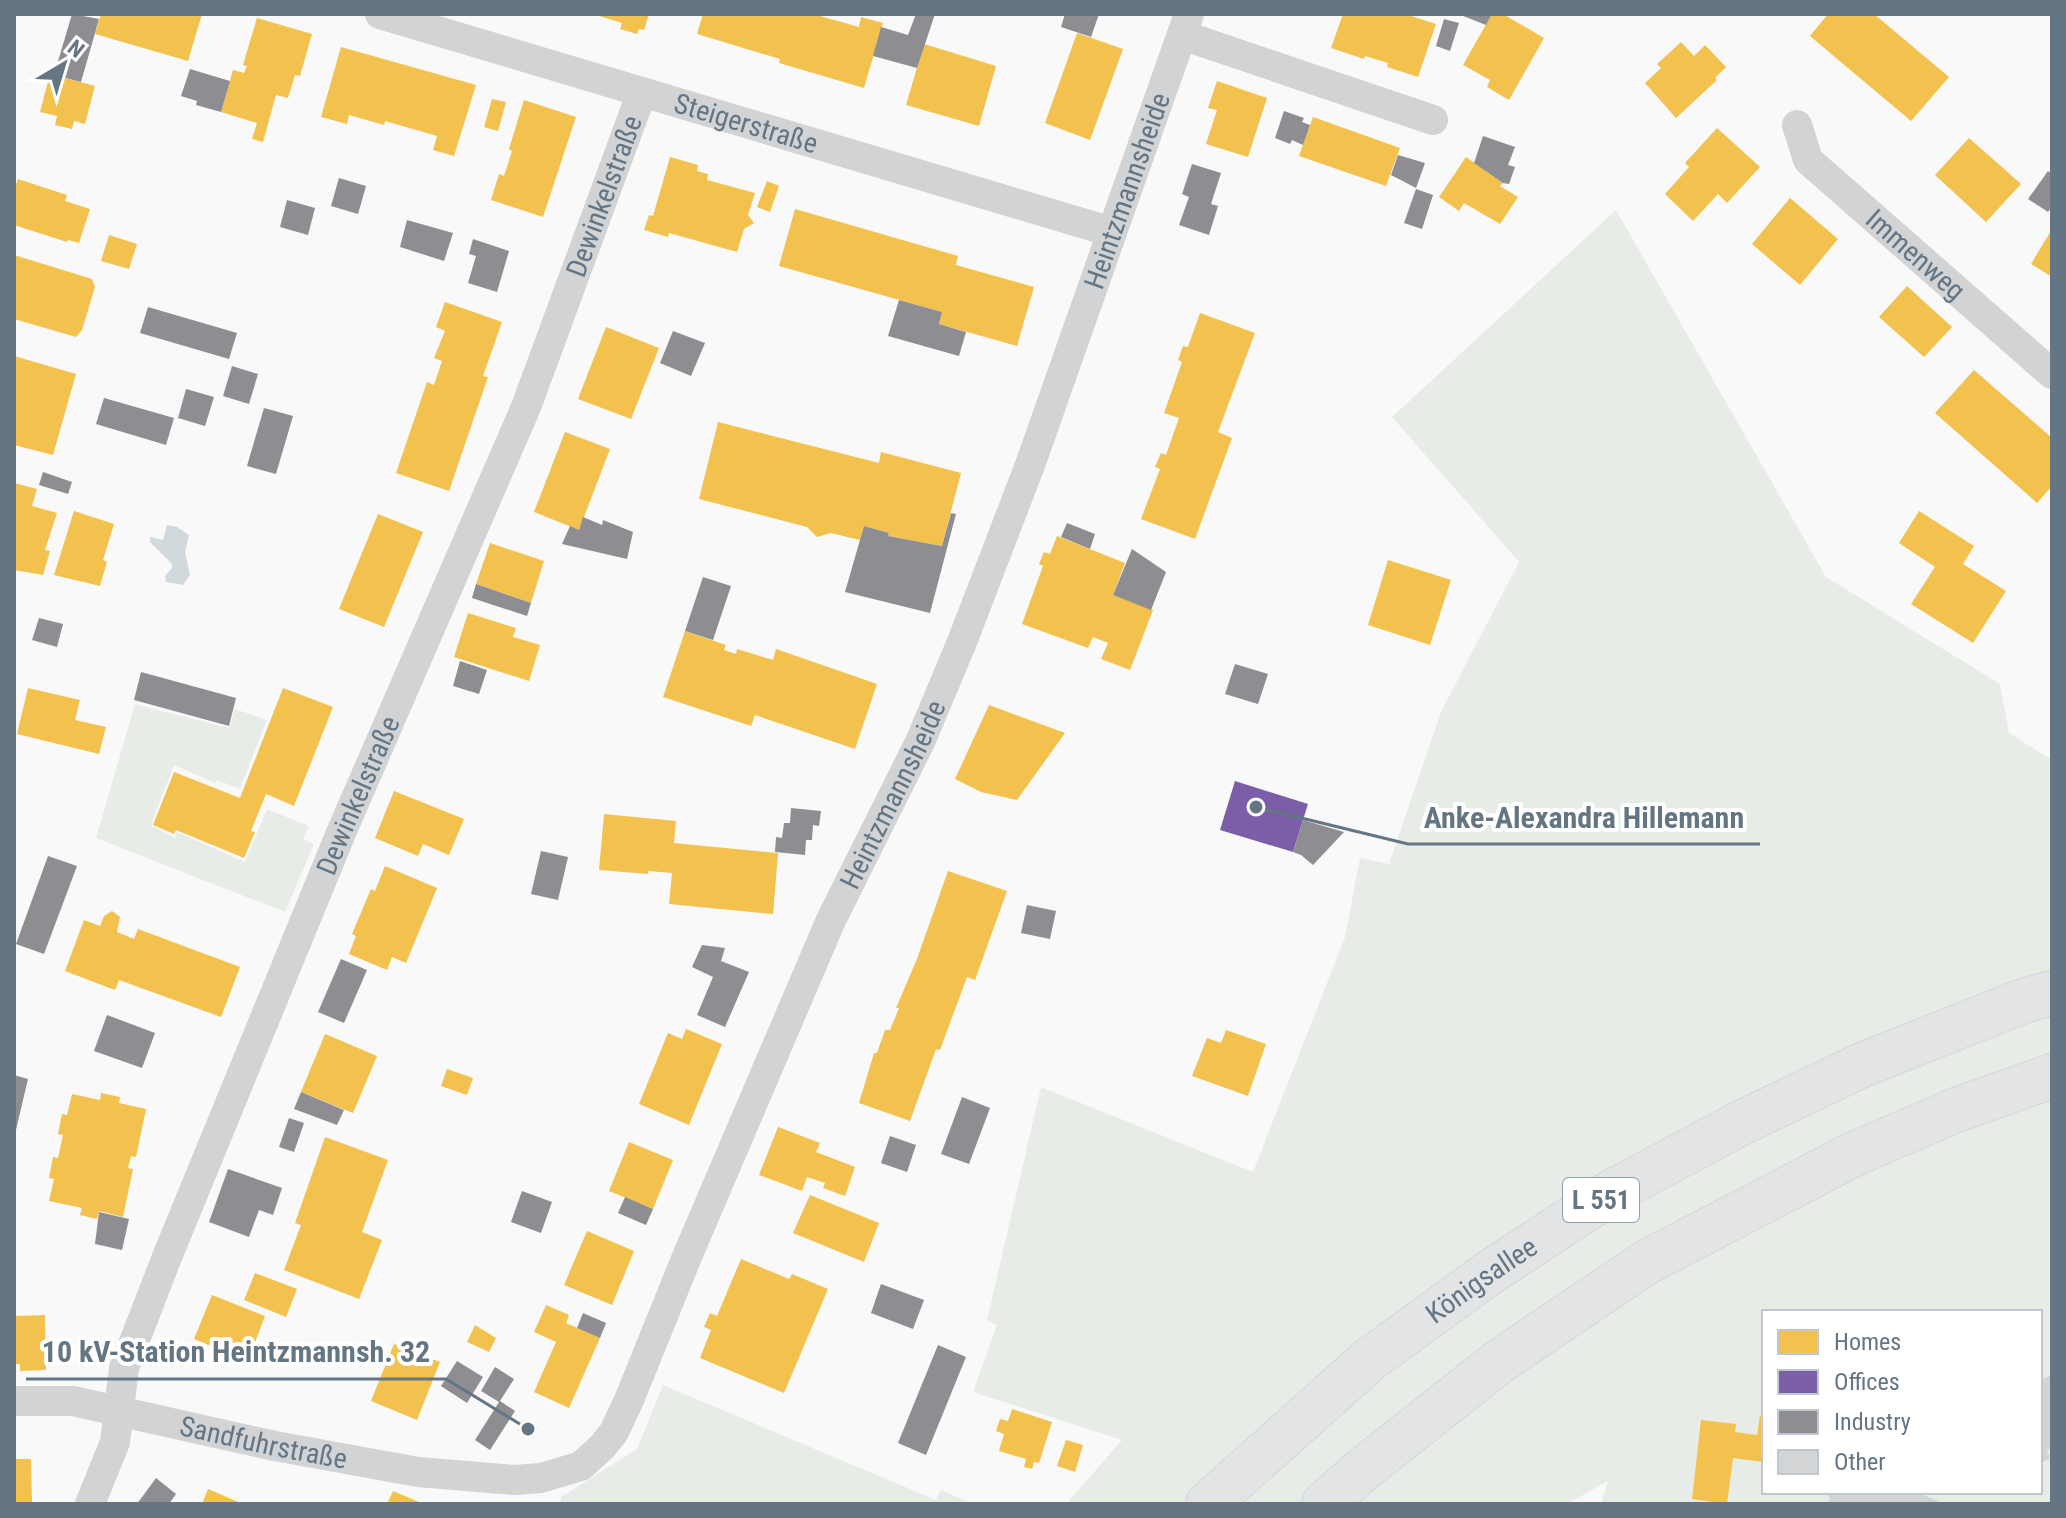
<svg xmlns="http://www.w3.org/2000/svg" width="2066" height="1518" font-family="'Roboto Condensed',sans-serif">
<rect width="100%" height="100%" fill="#f9f9f9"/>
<g fill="#e8ece7" fill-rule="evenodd">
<path d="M1616 210 1826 577 2000 684 2009 733 2052 760V1504H1601L1608 1481 1567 1504H1066L1122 1440 973 1392 997 1325 987 1320 1041 1087 1253 1172 1345 937 1360 858 1389 864 1441 712 1519 562 1392 417ZM1764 1312H2040V1492H1764Z"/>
<polygon points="135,704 229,728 235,709 267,720 240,789 217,780 215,783 174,765 151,825 175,838 177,832 245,862 267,809 309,826 303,839 314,844 285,912 96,838"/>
<polygon points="663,1385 936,1500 941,1490 973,1504 560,1504 561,1497 637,1449"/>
</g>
<polygon fill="#d1d9dc" points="167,525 177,527 189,535 185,552 190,575 183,585 166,582 165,576 172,568 172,564 150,542 150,537 163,540"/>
<g fill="#f2c14e">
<polygon points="101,14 202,14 188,61 95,34"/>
<polygon points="593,14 649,14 644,30 639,29 637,34 620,29 622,23"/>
<polygon points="703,14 813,14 859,27 861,17 883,23 864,88 779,63 780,59 697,34"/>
<polygon points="1343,14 1405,14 1436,24 1418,77 1387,67 1388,63 1365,56 1364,59 1331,48"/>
<polygon points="1492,14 1503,14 1544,38 1509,100 1487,87 1490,80 1463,65"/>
<polygon points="1828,14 1874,14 1949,77 1911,121 1810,36"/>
<polygon points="257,18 312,34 300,76 295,75 288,98 276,95 263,142 252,139 257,123 221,112 233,70 244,73 247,66 243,65"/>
<polygon points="1077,33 1123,49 1090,140 1045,123"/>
<polygon points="1681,42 1694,56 1705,45 1726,67 1715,78 1717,80 1676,118 1645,83 1661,68 1657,64"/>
<polygon points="924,44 996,66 979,126 906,105"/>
<polygon points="341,47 476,85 454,156 433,150 437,136 385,121 384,125 349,115 347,124 321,117"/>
<polygon points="50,74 95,86 85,124 74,121 72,129 55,125 57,116 40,112"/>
<polygon points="1217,81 1267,98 1248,157 1206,144 1217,110 1208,108"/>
<polygon points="492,99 506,102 498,131 484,127"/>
<polygon points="524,100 576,117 543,217 491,200 499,174 504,176 512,151 509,149"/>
<polygon points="1313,117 1400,148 1386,186 1299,156"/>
<polygon points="1717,128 1760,167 1727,203 1718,194 1693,221 1665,194 1689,167 1685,163"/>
<polygon points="1969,138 2021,184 1986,222 1935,175"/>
<polygon points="670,157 698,165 697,171 708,174 707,180 755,193 748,215 754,223 744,229 737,252 669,233 668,237 644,230 649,215 653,216"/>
<polygon points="1466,157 1503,183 1500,186 1518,197 1500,224 1464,203 1459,211 1439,197"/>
<polygon points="18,179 67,195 65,201 90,209 79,243 68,240 67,242 14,225 14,190"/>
<polygon points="767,181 779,186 770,212 757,207"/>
<polygon points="1790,198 1838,239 1800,285 1752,244"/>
<polygon points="795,209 958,256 956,265 1034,287 1017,346 939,324 942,312 779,266"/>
<polygon points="2052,229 2052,277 2031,264"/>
<polygon points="109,235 137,244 129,269 101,261"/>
<polygon points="14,255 92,279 95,287 82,330 76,337 14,319"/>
<polygon points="1907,286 1952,327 1924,357 1879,317"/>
<polygon points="445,302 502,322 483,376 488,377 449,491 396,473 427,382 434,385 442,361 434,358 445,331 436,327"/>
<polygon points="1200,313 1255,333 1218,432 1232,438 1195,539 1141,519 1160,469 1155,467 1161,453 1166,455 1179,418 1164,413 1182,362 1178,360 1183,346 1188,347"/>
<polygon points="606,327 659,348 631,419 578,399"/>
<polygon points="14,356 76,374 53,455 14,445"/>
<polygon points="1974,370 2052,438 2052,486 2037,503 1935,413"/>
<polygon points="718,422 879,463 881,452 961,473 942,546 888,536 889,533 864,526 860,540 831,533 817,537 807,527 699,499"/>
<polygon points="565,432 610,449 579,530 534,512"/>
<polygon points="14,483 37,489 32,506 57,513 45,550 50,551 43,575 14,570"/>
<polygon points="74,511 114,524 103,560 107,562 100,586 54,575"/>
<polygon points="1919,511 1974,546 1963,564 2006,591 1973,643 1911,604 1935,567 1899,543"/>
<polygon points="378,514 423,532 384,627 339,609"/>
<polygon points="1057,536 1125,563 1113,595 1153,610 1130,670 1101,659 1108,643 1093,637 1088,648 1022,624 1043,566 1039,564 1044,552 1050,554"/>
<polygon points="490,543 544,561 531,603 476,584"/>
<polygon points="1388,560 1451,580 1430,645 1368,625"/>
<polygon points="468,613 516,628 513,637 540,645 529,681 454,657"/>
<polygon points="685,631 726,645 724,650 736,654 737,649 773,660 776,649 877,684 855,749 755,715 751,726 663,697"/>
<polygon points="28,688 80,700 75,720 106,727 99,754 17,734"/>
<polygon points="283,688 333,707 294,806 266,794 251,831 255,832 244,858 176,830 174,834 153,825 174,772 240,798"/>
<polygon points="989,705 1065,733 1017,800 981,792 955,779"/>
<polygon points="394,791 464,819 449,855 423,844 418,856 375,838"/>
<polygon points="604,814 676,821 674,843 778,853 773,914 669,904 672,873 648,871 648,874 599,870"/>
<polygon points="385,866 437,888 406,963 392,957 387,970 349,954 356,936 352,934 371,889 375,891"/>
<polygon points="948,871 1007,891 975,980 967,977 940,1050 936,1049 910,1121 859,1103 874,1053 877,1053 885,1030 890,1030 899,1008 896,1008 917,959"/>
<polygon points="112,911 120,917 117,932 134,939 138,929 240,967 221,1017 119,980 115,990 65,971 84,920 100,926 104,916"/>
<polygon points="686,1029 722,1044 689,1125 639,1104 668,1033 682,1039"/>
<polygon points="1226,1030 1266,1044 1248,1096 1192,1076 1207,1038 1221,1043"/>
<polygon points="325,1034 377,1056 353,1113 301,1092"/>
<polygon points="447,1069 473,1078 467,1095 441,1086"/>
<polygon points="101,1093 120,1097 119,1103 146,1109 136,1157 131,1156 128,1168 133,1169 123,1217 99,1211 97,1219 80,1215 82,1208 49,1201 54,1179 49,1178 53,1157 58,1158 63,1135 58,1134 62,1114 67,1115 72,1094 100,1100"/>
<polygon points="778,1127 820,1143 816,1152 855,1167 845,1196 823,1188 825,1183 807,1177 802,1191 759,1175"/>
<polygon points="325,1137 388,1160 362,1232 382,1240 359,1299 284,1270 301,1225 295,1223"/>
<polygon points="629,1142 673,1160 653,1209 609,1191"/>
<polygon points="810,1195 879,1223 864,1262 793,1233"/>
<polygon points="587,1231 634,1251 612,1305 564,1285"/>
<polygon points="741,1259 789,1279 792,1274 828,1289 784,1393 700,1358 711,1330 704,1327 710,1313 717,1316"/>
<polygon points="255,1273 297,1289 286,1317 244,1300"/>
<polygon points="212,1295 265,1316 248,1361 194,1339"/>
<polygon points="546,1305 569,1315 566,1323 600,1338 569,1408 534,1392 556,1342 534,1332"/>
<polygon points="45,1315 46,1370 20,1371 20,1364 14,1364 14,1316"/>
<polygon points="475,1325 496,1338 489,1352 467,1342"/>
<polygon points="394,1344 440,1362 417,1420 371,1401"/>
<polygon points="1012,1409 1052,1422 1039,1463 1034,1462 1032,1469 1024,1467 1026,1459 999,1451 1004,1434 996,1431 1000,1419 1008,1421"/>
<polygon points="1760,1416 1764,1417 1764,1462 1733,1458 1727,1504 1692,1499 1701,1420 1736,1424 1735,1432 1757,1435"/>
<polygon points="523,1420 538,1427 533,1437 518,1431"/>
<polygon points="1066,1440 1083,1445 1075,1472 1057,1466"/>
<polygon points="14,1459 31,1459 32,1504 14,1504"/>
<polygon points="208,1489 243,1504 202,1504"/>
<polygon points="393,1491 419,1502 418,1504 387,1504"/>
</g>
<polygon fill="#7b5ea7" points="1235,781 1308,804 1293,852 1220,830"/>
<g fill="#8d8d92">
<polygon points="72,14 99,19 81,82 54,75"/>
<polygon points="916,14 935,14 917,68 873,56 881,27 908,35"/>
<polygon points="1065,14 1099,14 1091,37 1061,27"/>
<polygon points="1458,14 1492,14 1486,25"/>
<polygon points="1444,19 1459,23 1450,51 1436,46"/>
<polygon points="190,69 230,81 221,112 196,105 197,101 181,96"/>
<polygon points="1284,111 1304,118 1302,122 1310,125 1303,145 1292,140 1290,144 1275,138"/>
<polygon points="1483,136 1515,147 1508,165 1515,167 1509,184 1503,183 1474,163"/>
<polygon points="1398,155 1425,163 1416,188 1391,175"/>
<polygon points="1192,164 1221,173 1211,204 1218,206 1209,235 1179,225 1189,197 1182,194"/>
<polygon points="2048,171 2052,174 2052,207 2048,212 2028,199"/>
<polygon points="339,178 366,186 358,214 331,206"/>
<polygon points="1416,189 1433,195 1422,229 1404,223"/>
<polygon points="287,200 315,208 308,235 280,227"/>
<polygon points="407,220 453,233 444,261 400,247"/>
<polygon points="473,239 509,251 497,292 468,283 476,256 469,254"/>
<polygon points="899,300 942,312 939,324 966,332 959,356 888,336"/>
<polygon points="148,307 237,333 229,359 140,333"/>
<polygon points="673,331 705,343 691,376 660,363"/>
<polygon points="232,366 258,374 249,404 223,396"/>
<polygon points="186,389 214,397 205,426 178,418"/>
<polygon points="104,398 174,418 166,445 96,424"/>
<polygon points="264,408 293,416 276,474 247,466"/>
<polygon points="43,472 72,482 68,494 39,485"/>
<polygon points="951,513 956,514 930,613 845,592 864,526 889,533 888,536 942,546"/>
<polygon points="583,517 602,525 603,520 633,532 627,559 562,544 570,526 579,530"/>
<polygon points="1067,523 1095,534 1090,549 1061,537"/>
<polygon points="1132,549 1166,572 1151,610 1113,595"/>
<polygon points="703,577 731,586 713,640 685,631"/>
<polygon points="476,584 531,603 527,616 472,598"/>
<polygon points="39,618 63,624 57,647 32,640"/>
<polygon points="460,661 487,670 479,694 453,686"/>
<polygon points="1235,664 1268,674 1258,704 1225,694"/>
<polygon points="141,672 236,698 229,726 134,700"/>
<polygon points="791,808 821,811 819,826 813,825 812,840 806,840 805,855 775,852 776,837 782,838 784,823 790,823"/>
<polygon points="1303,820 1344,832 1313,865 1301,855 1293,852"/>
<polygon points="541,851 568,857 558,900 531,894"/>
<polygon points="48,856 77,866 44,954 16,944"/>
<polygon points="1027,905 1056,911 1050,939 1021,933"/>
<polygon points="702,945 725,948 721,961 749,972 725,1027 697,1015 713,977 692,967"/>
<polygon points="341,959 367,970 344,1023 318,1012"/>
<polygon points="107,1015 155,1033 142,1068 94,1051"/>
<polygon points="14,1075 28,1079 15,1134 14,1134"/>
<polygon points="301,1092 344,1110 337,1125 294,1109"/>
<polygon points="962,1097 990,1108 969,1164 941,1154"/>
<polygon points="289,1118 304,1123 294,1152 279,1147"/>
<polygon points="890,1136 916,1145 907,1172 881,1163"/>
<polygon points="228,1169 282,1188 273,1215 259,1210 249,1237 209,1222"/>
<polygon points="522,1191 552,1202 541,1233 511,1222"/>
<polygon points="625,1197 653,1209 646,1225 618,1213"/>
<polygon points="99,1212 129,1219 122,1250 95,1244"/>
<polygon points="881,1284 924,1300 913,1329 871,1313"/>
<polygon points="583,1313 606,1323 600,1338 577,1328"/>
<polygon points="938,1345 966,1357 926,1455 898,1443"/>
<polygon points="457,1361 483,1377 467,1403 441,1386"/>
<polygon points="495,1367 514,1379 500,1401 515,1411 490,1450 475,1440 499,1402 481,1391"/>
<polygon points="156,1478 176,1494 169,1504 137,1504"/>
</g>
<g fill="#d2d4d5">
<polygon points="2052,1375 2052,1448 2047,1450 2050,1459 2040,1463 2040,1380"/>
<polygon points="1819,1492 1917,1492 1938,1501 1937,1504 1827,1504 1830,1497"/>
</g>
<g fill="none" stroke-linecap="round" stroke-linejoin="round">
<g stroke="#d4d5d7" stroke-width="46">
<g id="primary">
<path id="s5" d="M1208 1504 1369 1360 1489 1273 1612 1192 1741 1123 1862 1065 2026 1000 2052 993"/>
<polyline points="1324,1504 1362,1470 1500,1361 1647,1262 1854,1154 1956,1110 2052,1076"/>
</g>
</g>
<g stroke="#d1d3d4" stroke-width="30">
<path id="s1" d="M380 14 1112 232"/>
<polyline points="1182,35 1433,120"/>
<path id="s2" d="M1797 125 1808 160 2052 374"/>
<path id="s3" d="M14 1401H73L275 1446 418 1472 514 1480 541 1478 581 1466 602 1447 614 1432 629 1400 686 1259 831 920 920 742 962 642 1030 465 1189 14"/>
<path id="s4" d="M90 1504 115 1442 124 1368 167 1257 341 833 526 407 642 92"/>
</g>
<use href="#primary" stroke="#e3e4e5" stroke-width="44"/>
</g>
<g text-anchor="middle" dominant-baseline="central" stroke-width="8" stroke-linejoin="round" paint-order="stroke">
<rect fill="#fff" stroke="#929ea8" stroke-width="2" x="1563" y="1178" width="76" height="44" rx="6"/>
<g font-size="26" font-weight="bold" fill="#647583">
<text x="1601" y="1200">L 551</text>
</g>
<g font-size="28" fill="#647583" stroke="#fff">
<text stroke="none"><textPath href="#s1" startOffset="382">Steigerstraße</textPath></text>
<text stroke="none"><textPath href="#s3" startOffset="1968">Heintzmannsheide</textPath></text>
<text stroke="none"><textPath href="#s4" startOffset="1408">Dewinkelstraße</textPath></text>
<text stroke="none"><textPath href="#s2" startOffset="180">Immenweg</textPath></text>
<text stroke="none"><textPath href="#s3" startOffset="1320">Heintzmannsheide</textPath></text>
<text stroke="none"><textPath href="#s4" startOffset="760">Dewinkelstraße</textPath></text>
<text stroke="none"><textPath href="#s5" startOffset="354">Königsallee</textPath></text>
<text stroke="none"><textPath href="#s3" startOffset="254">Sandfuhrstraße</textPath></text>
</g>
</g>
<path fill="none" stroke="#647583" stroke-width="3" d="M1256 807L1408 844H1760M528 1429L446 1379H26"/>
<g fill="#647583" stroke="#fff" stroke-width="3">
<circle cx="1256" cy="807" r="8"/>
<circle cx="528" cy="1429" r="8"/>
</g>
<g font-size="30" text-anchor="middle" font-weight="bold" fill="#647583" stroke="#fff" stroke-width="8" stroke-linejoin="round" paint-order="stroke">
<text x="1584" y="828">Anke-Alexandra Hillemann</text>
<text x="236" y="1362">10 kV-Station Heintzmannsh. 32</text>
</g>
<rect width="2066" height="1518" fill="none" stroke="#647583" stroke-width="32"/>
<rect x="1762" y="1310" width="280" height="184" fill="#ffffff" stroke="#c1c8cd" stroke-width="2"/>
<rect x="1778" y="1330" width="40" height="24" fill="#f2c14e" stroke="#c1c8cd" stroke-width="2"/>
<text x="1834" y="1350" font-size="24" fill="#647583">Homes</text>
<rect x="1778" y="1370" width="40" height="24" fill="#7b5ea7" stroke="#c1c8cd" stroke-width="2"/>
<text x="1834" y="1390" font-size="24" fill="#647583">Offices</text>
<rect x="1778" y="1410" width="40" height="24" fill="#8d8d92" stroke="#c1c8cd" stroke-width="2"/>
<text x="1834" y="1430" font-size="24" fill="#647583">Industry</text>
<rect x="1778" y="1450" width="40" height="24" fill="#d2d4d5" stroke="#c1c8cd" stroke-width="2"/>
<text x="1834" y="1470" font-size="24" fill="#647583">Other</text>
<g transform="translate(64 64) rotate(38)" stroke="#ffffff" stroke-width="6" paint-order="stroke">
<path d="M0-6L14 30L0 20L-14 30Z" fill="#647583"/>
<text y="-12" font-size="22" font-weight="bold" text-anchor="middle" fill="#647583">N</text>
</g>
</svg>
